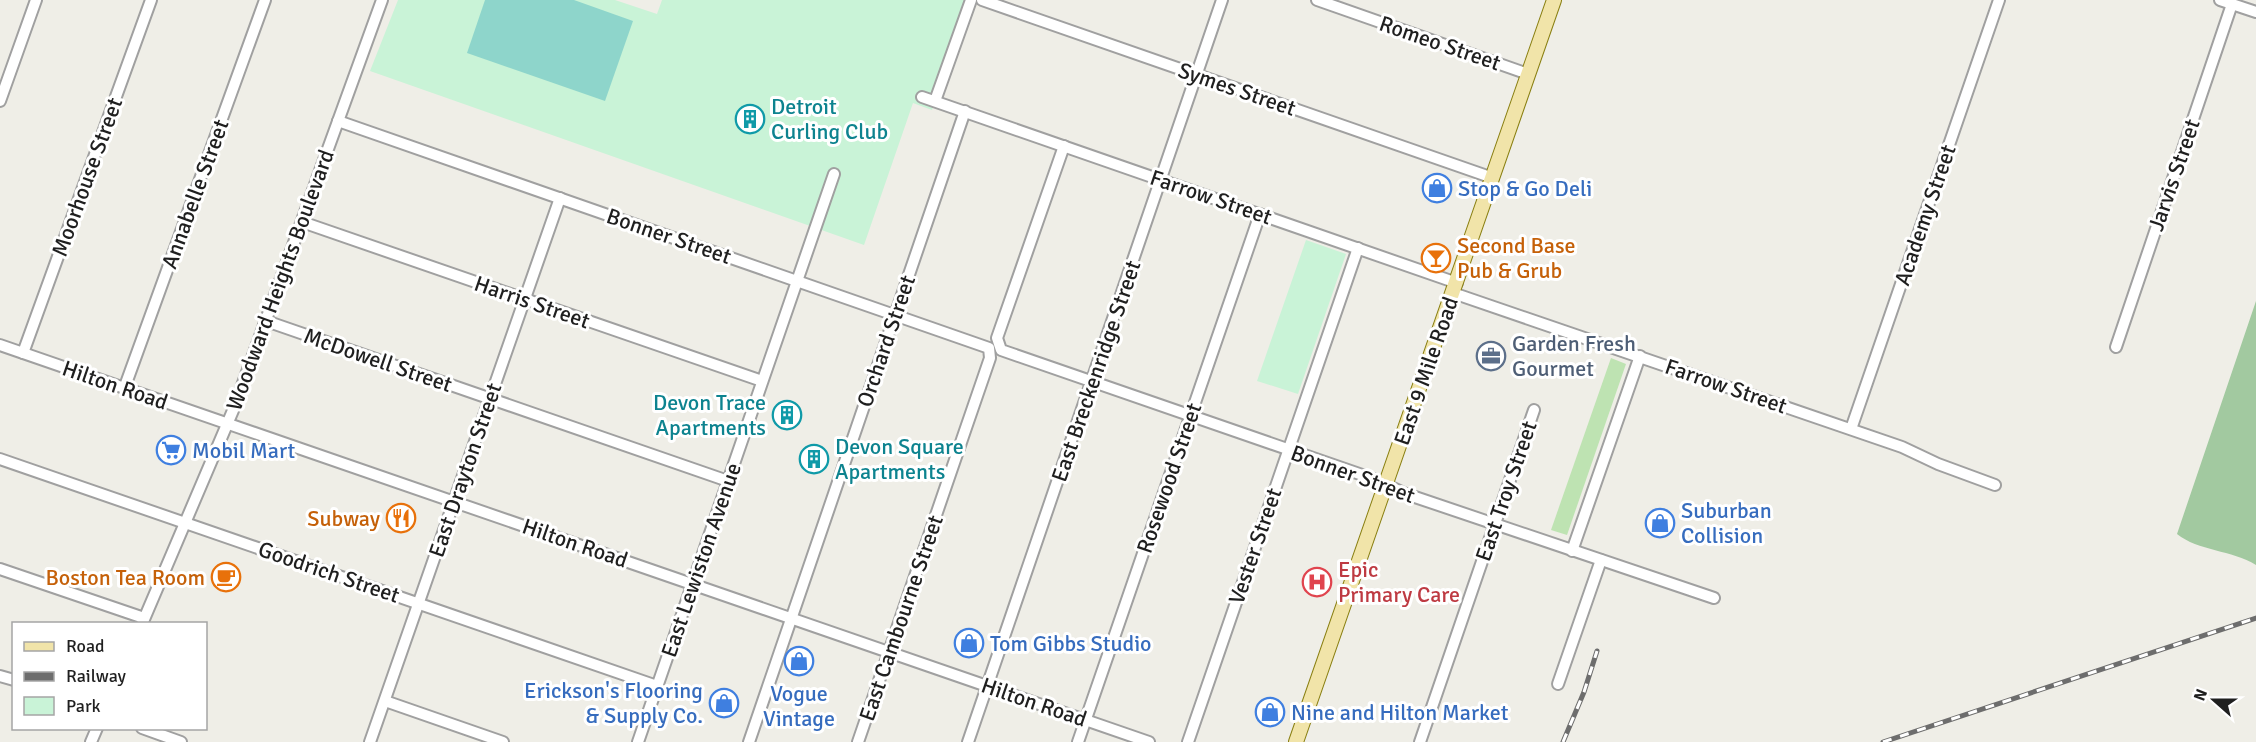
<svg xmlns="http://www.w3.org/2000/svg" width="2256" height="742" font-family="Signika,sans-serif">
<rect width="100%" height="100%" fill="#efeee7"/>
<polygon fill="#bee3b2" points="1611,358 1626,364 1567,535 1551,530"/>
<path fill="#a2c9a0" d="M2256 301V565C2232 550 2198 551 2177 534Z"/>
<g fill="#c9f3d7">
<polygon points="398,0 615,0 657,14 662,0 971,0 932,110 913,103 864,245 370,71"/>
<polygon points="1306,240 1346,254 1298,394 1257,381"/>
</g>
<polygon fill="#8ed5cb" points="485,0 574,0 633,21 605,101 467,53"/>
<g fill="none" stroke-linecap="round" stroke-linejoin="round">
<g stroke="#a0a0a0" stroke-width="14">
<g id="minor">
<polyline points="982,0 1493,178"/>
<polyline points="1317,0 1528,74"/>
<polyline points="2220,0 2256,12"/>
<polyline points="922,97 1457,283"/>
<polyline points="0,101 36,0"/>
<polyline points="935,101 971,0"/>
<polyline points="338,121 989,348 990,358 858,742"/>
<polyline points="1064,146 997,338 1001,350 1374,479 1406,494 1714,598"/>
<polyline points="302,222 762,381"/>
<polyline points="1453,293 1902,447 1938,464 1995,485"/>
<polyline points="266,321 728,481"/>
<polyline points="0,345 1149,742"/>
<polyline points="2116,347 2232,4"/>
<polyline points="23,353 151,0"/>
<polyline points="124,389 265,0"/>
<polyline points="1851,429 1999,0"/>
<polyline points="0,459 657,686"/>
<polyline points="1572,551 1640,356"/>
<polyline points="0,569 144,618"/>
<polyline points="142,624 234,408 382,0"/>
<polyline points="0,676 14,680"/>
<polyline points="1558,684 1601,560"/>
<polyline points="385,701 503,742"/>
<polyline points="142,728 181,742"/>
<polyline points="91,742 97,728"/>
<polyline points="370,742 560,198"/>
<polyline points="638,742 834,174"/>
<polyline points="749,742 965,111"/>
<polyline points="968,742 1222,0"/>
<polyline points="1078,742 1260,214"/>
<polyline points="1188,742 1358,248"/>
<polyline points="1420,742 1534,410"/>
</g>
</g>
<g stroke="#897f11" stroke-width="16">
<polyline id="major" points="1296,742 1554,0"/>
</g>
<use href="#minor" stroke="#fff" stroke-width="10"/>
<use href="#major" stroke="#f1e4a9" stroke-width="14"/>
<g stroke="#6d6d6d" stroke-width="5">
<g id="rail">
<polyline points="1563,742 1584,692 1597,651"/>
<polyline points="1883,742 2256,618"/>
</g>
</g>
<use href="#rail" stroke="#fff" stroke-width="3" stroke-dasharray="9" stroke-linecap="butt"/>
</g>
<defs>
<g id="building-ring" transform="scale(1.5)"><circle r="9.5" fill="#fff" stroke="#0f9aa8" stroke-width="1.5"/><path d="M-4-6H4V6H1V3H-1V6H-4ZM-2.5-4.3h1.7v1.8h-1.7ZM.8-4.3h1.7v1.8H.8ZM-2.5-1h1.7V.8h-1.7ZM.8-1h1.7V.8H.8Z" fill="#0f9aa8"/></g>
<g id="shop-ring" transform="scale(1.5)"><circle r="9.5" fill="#fff" stroke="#3f7fe0" stroke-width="1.5"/><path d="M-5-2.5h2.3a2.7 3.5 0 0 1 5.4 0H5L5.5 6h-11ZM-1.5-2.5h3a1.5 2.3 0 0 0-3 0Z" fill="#3f7fe0"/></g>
<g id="bar-ring" transform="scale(1.5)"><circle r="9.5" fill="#fff" stroke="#e8710a" stroke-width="1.5"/><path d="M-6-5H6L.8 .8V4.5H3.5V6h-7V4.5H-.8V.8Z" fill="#e8710a"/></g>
<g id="office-ring" transform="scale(1.5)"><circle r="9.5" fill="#fff" stroke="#5c6f8a" stroke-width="1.5"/><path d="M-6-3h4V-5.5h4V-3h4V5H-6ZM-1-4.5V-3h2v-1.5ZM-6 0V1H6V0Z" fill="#5c6f8a"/></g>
<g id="supermarket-ring" transform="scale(1.5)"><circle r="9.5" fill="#fff" stroke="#3f7fe0" stroke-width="1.5"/><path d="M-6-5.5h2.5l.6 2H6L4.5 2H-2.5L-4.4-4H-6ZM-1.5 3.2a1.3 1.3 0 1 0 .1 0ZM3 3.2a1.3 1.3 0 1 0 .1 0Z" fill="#3f7fe0"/></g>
<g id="restaurant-ring" transform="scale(1.5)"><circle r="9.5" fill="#fff" stroke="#e8710a" stroke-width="1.5"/><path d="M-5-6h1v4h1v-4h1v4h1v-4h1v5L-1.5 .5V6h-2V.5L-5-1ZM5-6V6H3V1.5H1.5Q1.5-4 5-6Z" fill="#e8710a"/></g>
<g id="cafe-ring" transform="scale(1.5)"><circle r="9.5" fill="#fff" stroke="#e8710a" stroke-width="1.5"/><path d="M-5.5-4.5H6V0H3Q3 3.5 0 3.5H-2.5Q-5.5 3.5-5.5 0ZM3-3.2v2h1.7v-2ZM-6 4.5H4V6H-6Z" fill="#e8710a"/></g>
<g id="hospital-ring" transform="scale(1.5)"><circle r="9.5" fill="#fff" stroke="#e0444e" stroke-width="1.5"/><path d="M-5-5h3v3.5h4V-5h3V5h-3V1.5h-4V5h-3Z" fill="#e0444e"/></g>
</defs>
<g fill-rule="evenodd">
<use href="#building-ring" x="750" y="119"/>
<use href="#shop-ring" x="1437" y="188"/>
<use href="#bar-ring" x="1436" y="258"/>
<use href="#office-ring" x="1491" y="356"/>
<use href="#building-ring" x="787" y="415"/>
<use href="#supermarket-ring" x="171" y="450"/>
<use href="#building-ring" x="814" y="459"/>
<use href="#restaurant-ring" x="401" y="518"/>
<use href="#shop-ring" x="1660" y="523"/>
<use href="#cafe-ring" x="226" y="577"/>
<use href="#hospital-ring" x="1317" y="582"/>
<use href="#shop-ring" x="969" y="643"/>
<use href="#shop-ring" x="799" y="661"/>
<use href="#shop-ring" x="724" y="703"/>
<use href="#shop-ring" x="1270" y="712"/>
</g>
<g text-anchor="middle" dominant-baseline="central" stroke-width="6" stroke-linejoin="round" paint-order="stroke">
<g font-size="22" fill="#1f1f1f" stroke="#fff">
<text transform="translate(1440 43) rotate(19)">Romeo Street</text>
<text transform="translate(1237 89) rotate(19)">Symes Street</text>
<text transform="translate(2174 175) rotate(-71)">Jarvis Street</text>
<text transform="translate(87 177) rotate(-70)">Moorhouse Street</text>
<text transform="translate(195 194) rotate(-70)">Annabelle Street</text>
<text transform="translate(1211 197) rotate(19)">Farrow Street</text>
<text transform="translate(1925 215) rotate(-71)">Academy Street</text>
<text transform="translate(669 236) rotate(19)">Bonner Street</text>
<text transform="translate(280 280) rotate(-70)">Woodward Heights Boulevard</text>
<text transform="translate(532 302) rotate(19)">Harris Street</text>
<text transform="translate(886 341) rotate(-71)">Orchard Street</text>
<text transform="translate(378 360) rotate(19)">McDowell Street</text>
<text transform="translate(1096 371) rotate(-71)">East Breckenridge Street</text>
<text transform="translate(1426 371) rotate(-71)">East 9 Mile Road</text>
<text transform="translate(115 385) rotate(19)">Hilton Road</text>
<text transform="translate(1726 386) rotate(19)">Farrow Street</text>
<text transform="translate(465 470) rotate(-71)">East Drayton Street</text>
<text transform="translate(1353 474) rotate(20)">Bonner Street</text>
<text transform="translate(1169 478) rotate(-71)">Rosewood Street</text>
<text transform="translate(1506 491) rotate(-71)">East Troy Street</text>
<text transform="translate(575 543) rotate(19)">Hilton Road</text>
<text transform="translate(1255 546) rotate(-71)">Vester Street</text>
<text transform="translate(701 560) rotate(-71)">East Lewiston Avenue</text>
<text transform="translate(329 572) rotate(19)">Goodrich Street</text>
<text transform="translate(901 618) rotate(-71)">East Cambourne Street</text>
<text transform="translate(1034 702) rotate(19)">Hilton Road</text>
</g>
<g font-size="22" fill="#0d838f" stroke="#fff" text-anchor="start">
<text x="771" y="106">Detroit<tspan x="771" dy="25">Curling Club</tspan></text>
<text x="766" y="402" text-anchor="end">Devon Trace<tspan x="766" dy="25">Apartments</tspan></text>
<text x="835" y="446">Devon Square<tspan x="835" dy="25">Apartments</tspan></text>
</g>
<g font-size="22" fill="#366cbe" stroke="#fff" text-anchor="start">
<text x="1458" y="188">Stop &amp; Go Deli</text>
<text x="192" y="450">Mobil Mart</text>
<text x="1681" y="510">Suburban<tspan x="1681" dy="25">Collision</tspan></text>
<text x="990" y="643">Tom Gibbs Studio</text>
<text x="703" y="690" text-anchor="end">Erickson's Flooring<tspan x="703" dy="25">&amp; Supply Co.</tspan></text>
<text x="799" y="693" text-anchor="middle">Vogue<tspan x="799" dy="25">Vintage</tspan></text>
<text x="1291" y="712">Nine and Hilton Market</text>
</g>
<g font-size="22" fill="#c56008" stroke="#fff" text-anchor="end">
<text x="1457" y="245" text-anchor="start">Second Base<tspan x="1457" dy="25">Pub &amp; Grub</tspan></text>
<text x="380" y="518">Subway</text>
<text x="205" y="577">Boston Tea Room</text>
</g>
<g font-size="22" fill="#4e5e75" stroke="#fff" text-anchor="start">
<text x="1512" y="343">Garden Fresh<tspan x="1512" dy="25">Gourmet</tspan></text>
</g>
<g font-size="22" fill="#be3a42" stroke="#fff" text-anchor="start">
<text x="1338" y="569">Epic<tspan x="1338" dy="25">Primary Care</tspan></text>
</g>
</g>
<rect x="12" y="622" width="195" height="108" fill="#ffffff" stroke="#a5a5a5" stroke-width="1.5"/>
<rect x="24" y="642" width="30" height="9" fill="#f1e4a9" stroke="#a5a5a5" stroke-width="1.5"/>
<text x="66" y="652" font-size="18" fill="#1f1f1f">Road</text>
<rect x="24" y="672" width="30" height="9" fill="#6d6d6d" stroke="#a5a5a5" stroke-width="1.5"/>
<text x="66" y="682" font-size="18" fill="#1f1f1f">Railway</text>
<rect x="24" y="697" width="30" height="18" fill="#c9f3d7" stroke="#a5a5a5" stroke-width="1.5"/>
<text x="66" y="712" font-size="18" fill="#1f1f1f">Park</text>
<g transform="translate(2214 700) rotate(291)" stroke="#ffffff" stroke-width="4.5" paint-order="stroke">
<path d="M0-4.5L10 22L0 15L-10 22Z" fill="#1f1f1f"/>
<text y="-9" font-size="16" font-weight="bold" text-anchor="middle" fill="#1f1f1f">N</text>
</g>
</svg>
